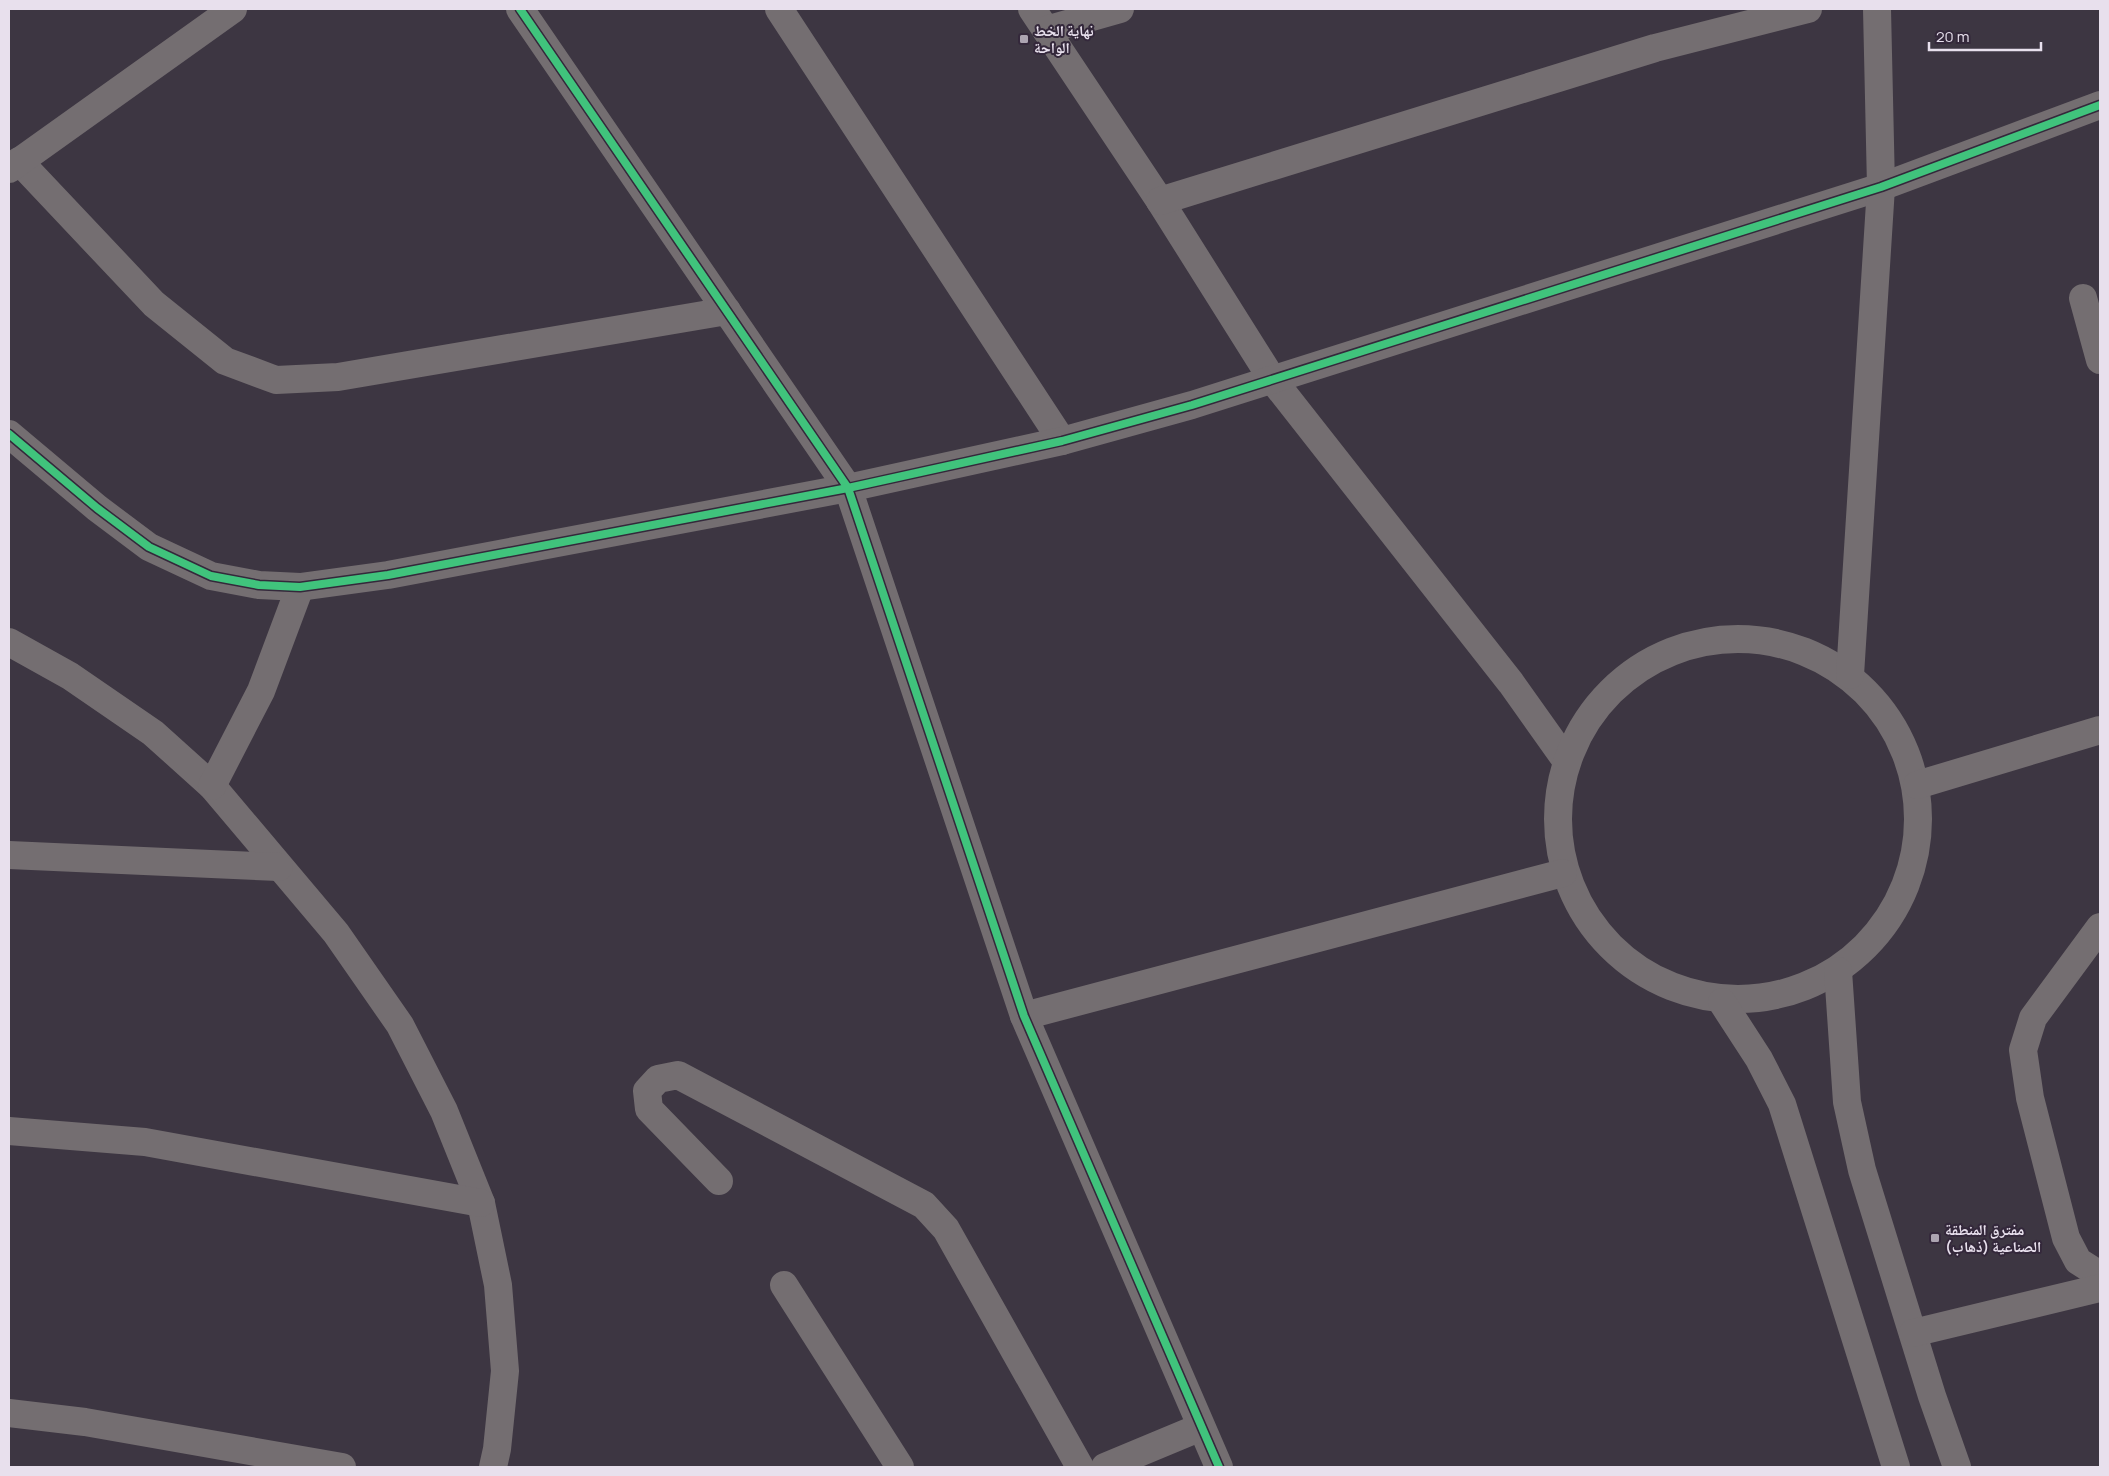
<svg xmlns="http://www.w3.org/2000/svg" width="2109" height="1476" font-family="Manrope,'Noto Naskh Arabic',sans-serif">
<rect width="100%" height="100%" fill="#3d3642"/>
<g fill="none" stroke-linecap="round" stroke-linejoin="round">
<g stroke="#746e71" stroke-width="28">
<polyline points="520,9 848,488 1024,1016 1219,1467"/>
<polyline points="779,9 1062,441"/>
<polyline points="1032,9 1160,201 1272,379 1511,683 1565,759"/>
<polyline points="1046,30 1120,9"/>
<polyline points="19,161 154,304 225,361 276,380 338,377 727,311"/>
<polyline points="9,169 233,9"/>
<polyline points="1160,201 1655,48 1808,9"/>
<polyline points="2083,298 2100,360"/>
<polyline points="9,434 97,508 149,547 211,576 259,585 300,587 388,575 848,488 1062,441 1192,405 1881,187 2100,105"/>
<circle cx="1738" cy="819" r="180"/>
<polyline points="9,642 70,676 153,733 212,786 336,933 400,1025 444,1111 481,1203 498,1285 505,1371 497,1449 493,1467"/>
<polyline points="1850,675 1881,187 1877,9"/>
<polyline points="1917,785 2100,730"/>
<polyline points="212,786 261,691 300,587"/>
<polyline points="9,855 279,867"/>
<polyline points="2100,927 2033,1018 2023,1050 2030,1098 2066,1238 2078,1261 2100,1275"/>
<polyline points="1838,971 1847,1102 1862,1170 1932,1396 1957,1467"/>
<polyline points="1722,1002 1759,1059 1782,1104 1896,1467"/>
<polyline points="1024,1016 1563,873"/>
<polyline points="9,1131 145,1142 481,1203"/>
<polyline points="719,1181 649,1109 647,1091 658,1079 678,1075 924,1205 946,1229 1080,1467"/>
<polyline points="784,1285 900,1467"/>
<polyline points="1913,1333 2100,1288"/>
<polyline points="9,1413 85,1422 342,1467"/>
<polyline points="1105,1467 1201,1427"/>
</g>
<g stroke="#34283b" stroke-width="11">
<g id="cycleway">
<polyline points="520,9 848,488 1024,1016 1219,1467"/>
<polyline points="9,434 97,508 149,547 211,576 259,585 300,587 388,575 848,488 1062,441 1192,405 1881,187 2100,105"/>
</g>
</g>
<use href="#cycleway" stroke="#40c37c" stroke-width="8"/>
</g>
<g fill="#aca4b1" stroke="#34283b" stroke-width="2">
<rect x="1019" y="34" width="10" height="10" rx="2.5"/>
<rect x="1930" y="1233" width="10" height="10" rx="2.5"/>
</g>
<g text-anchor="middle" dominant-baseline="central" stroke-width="4" stroke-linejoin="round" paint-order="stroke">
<g font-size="15" font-weight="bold" fill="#e8e0ed" stroke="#34283b" text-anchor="start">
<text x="1034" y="30">نهاية الخط<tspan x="1034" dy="17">الواحة</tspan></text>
<text x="1945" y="1229">مفترق المنطقة<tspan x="1945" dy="17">الصناعية (ذهاب)</tspan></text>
</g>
</g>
<rect width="2109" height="1476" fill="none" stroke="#e8e0ed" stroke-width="20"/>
<path d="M1929 42v8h112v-8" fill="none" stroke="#e8e0ed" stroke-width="2.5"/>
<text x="1936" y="42" font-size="15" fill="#e8e0ed" stroke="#34283b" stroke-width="4" paint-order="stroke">20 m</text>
</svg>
